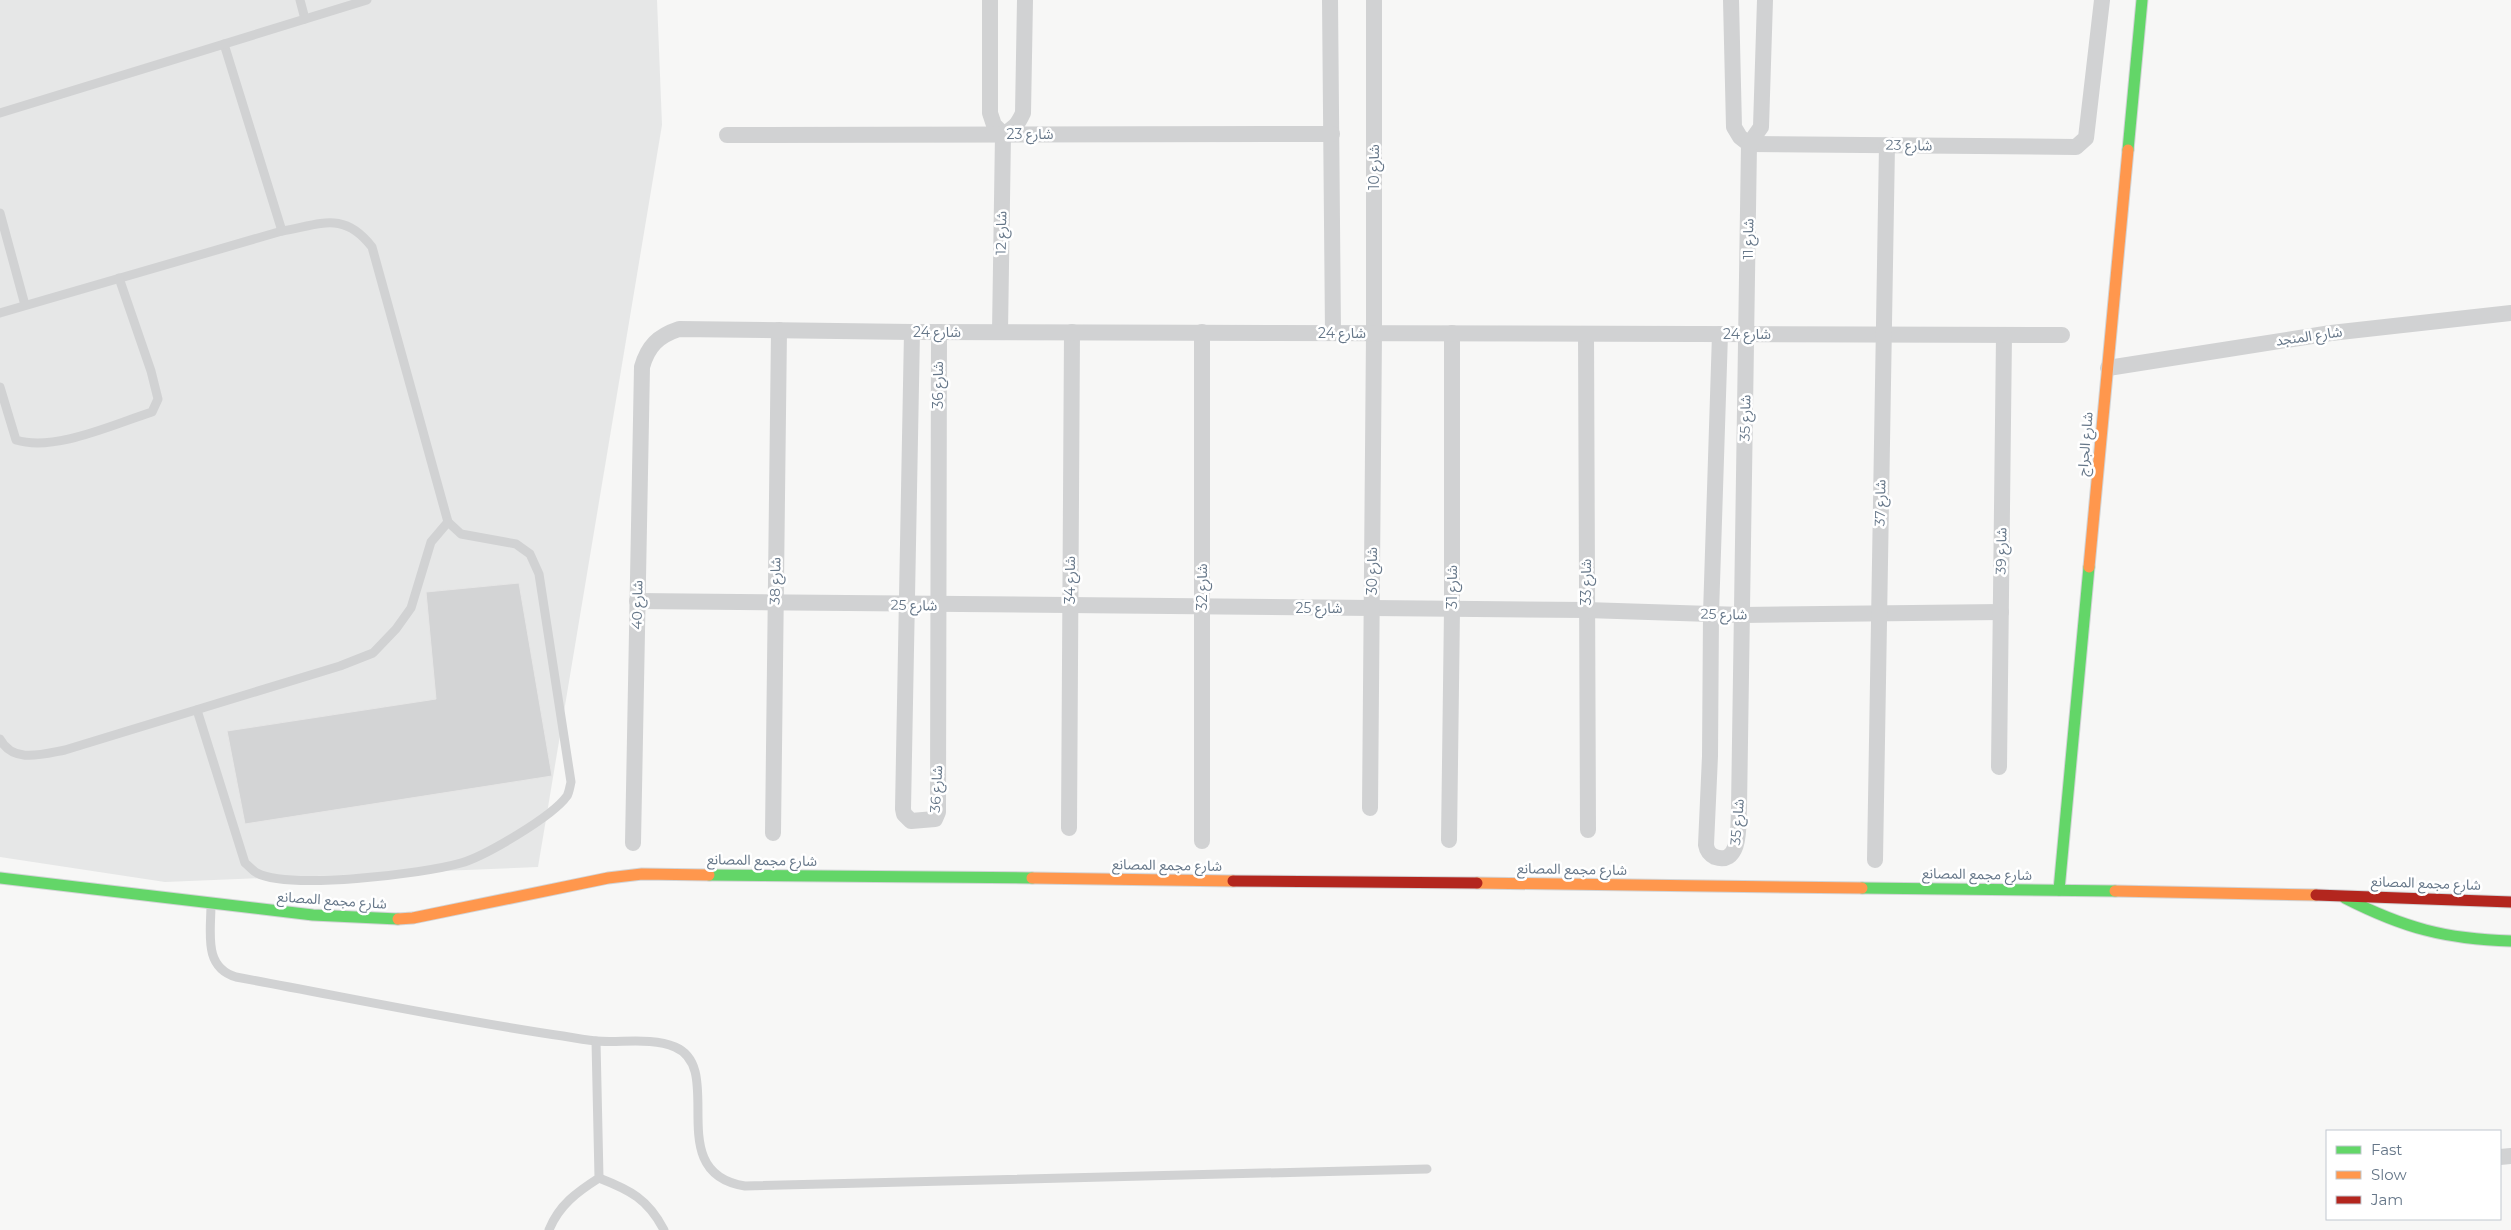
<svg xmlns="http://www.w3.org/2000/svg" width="2511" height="1230" font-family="Montserrat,'Noto Sans Arabic',sans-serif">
<rect width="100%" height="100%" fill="#f7f7f6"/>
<polygon fill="#e6e7e7" points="0,0 657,0 662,125 538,867 165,882 0,857"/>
<polygon fill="#d3d4d5" stroke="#e6e6e6" points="519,583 552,776 245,824 227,731 436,699 426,592"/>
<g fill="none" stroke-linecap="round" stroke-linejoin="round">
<g stroke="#d2d4d6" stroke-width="13">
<g id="fast">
<polyline points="2128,150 2142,0"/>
<polyline points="709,875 1032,878"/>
<polyline points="0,878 313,915 398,919"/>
<polyline points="1862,888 2115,891"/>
<polyline points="2059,890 2089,567"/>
<path d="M2345 898C2404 928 2445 939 2511 941"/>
</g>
</g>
<g stroke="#d2d4d6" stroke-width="13">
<g id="slow">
<polyline points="2089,567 2128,150"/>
<polyline points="1032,878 1233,881"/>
<polyline points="1477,883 1862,888"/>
<polyline points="2115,891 2316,895"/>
<polyline points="398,919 413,918 608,878 642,874 709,875"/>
</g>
</g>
<g stroke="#d2d4d6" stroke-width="13">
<g id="jam">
<polyline points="1233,881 1477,883"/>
<polyline points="2316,895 2511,902"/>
</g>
</g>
<g stroke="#d1d2d3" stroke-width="9">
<polyline points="300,0 305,19"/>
<polyline points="224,44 282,231"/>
<polyline points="0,113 367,0"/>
<polyline points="0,213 25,305"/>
<path d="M0 313 282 231C322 224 344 211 372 247L448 522 461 534 516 544 530 554 539 574 571 782C570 786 569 793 567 796 552 817 485 856 461 863 423 874 289 890 257 873 253 871 249 866 245 863L197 710"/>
<path d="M0 387 16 440C55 452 114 424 152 412L158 399 151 371 119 278"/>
<path d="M0 739C13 764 43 754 65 750L340 666 373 653 396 629 411 608 431 542 448 522"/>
<path d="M211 904C211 933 203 967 236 977 345 997 453 1020 563 1036 574 1038 585 1040 596 1041 621 1043 652 1037 675 1047 727 1069 661 1173 745 1186L1427 1169"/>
<path d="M599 1178C630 1190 648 1199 664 1230"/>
<path d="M549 1230C559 1205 577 1192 599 1178L596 1041"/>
</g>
<g stroke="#d1d2d3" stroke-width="16">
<polyline points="990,0 990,113 994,125 1003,134 1000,332"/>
<polyline points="1330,0 1333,333"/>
<polyline points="1731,0 1734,127 1740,137 1749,144"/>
<path d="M1003 134C1014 129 1018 124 1023 113L1025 0"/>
<polyline points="727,135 1332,134"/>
<polyline points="1749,144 2076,147 2086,138 2102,0"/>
<polyline points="912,332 903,809 904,814 911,821 935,819 938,812 939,332"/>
<polyline points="1586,334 1588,830"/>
<path d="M1720 334 1711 614 1710 756 1706 845C1707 851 1709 854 1715 857 1742 866 1738 823 1739 808L1749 144 1761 127 1765 0"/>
<polyline points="2108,368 2331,333 2511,313"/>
<polyline points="637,601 1586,610 1742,615 2001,612"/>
<polyline points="1999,767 2004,335"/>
<polyline points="1370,808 1374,333 1374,0"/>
<polyline points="1069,828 1072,332"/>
<polyline points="773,833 779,330"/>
<polyline points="1449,840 1452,609 1452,333"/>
<polyline points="1202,841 1202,332"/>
<path d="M633 843 642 367C648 346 658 336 679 329L912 332 2062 335"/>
<polyline points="1875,860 1887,145"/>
<polyline points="2500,1157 2511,1156"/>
</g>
<use href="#fast" stroke="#63d668" stroke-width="11"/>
<use href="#slow" stroke="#ff974d" stroke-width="11"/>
<use href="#jam" stroke="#b3261e" stroke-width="11"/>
</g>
<g text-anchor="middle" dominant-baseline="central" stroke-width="5" stroke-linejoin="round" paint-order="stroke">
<g font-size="14" fill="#657688" stroke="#fff">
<text x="1030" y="134">شارع 23</text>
<text transform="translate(1909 145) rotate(1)">شارع 23</text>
<text transform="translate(1374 167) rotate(-90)">شارع 10</text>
<text transform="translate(1001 233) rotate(-89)">شارع 12</text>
<text transform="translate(1748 239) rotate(-89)">شارع 11</text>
<text x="937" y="332">شارع 24</text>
<text x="1342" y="333">شارع 24</text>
<text x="1747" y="334">شارع 24</text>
<text transform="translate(2309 336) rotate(-8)">شارع المنجد</text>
<text transform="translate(938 385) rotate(-90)">شارع 36</text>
<text transform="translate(1745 418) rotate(-89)">شارع 35</text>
<text transform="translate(2085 444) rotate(-85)">شارع الجراج</text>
<text transform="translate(1880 503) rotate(-89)">شارع 37</text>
<text transform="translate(2001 551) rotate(-89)">شارع 39</text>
<text transform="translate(1372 571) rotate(-90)">شارع 30</text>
<text transform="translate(1070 580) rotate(-90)">شارع 34</text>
<text transform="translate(775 581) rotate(-89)">شارع 38</text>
<text transform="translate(1586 582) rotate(-90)">شارع 33</text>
<text transform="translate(1202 587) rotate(-90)">شارع 32</text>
<text transform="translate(1452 587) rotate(-90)">شارع 31</text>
<text transform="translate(637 605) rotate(-89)">شارع 40</text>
<text transform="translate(914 605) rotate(1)">شارع 25</text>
<text x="1319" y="608">شارع 25</text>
<text transform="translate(1724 614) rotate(1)">شارع 25</text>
<text transform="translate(936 789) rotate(-87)">شارع 36</text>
<text transform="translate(1737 822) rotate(-85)">شارع 35</text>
<text transform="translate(762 860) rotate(1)">شارع مجمع المصانع</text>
<text transform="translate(1167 865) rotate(1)">شارع مجمع المصانع</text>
<text transform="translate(1572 869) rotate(1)">شارع مجمع المصانع</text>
<text transform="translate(1977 874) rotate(1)">شارع مجمع المصانع</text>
<text transform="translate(2426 883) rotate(2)">شارع مجمع المصانع</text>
<text transform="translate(332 900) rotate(4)">شارع مجمع المصانع</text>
</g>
</g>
<rect x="2326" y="1130" width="175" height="90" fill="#ffffff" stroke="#c1c8cf"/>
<rect x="2336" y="1146" width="25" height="8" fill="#63d668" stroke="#c1c8cf"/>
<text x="2371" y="1155" font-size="15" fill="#657688">Fast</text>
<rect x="2336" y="1171" width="25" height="8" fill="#ff974d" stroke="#c1c8cf"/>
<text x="2371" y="1180" font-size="15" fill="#657688">Slow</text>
<rect x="2336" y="1196" width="25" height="8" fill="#b3261e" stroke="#c1c8cf"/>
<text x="2371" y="1205" font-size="15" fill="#657688">Jam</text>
</svg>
